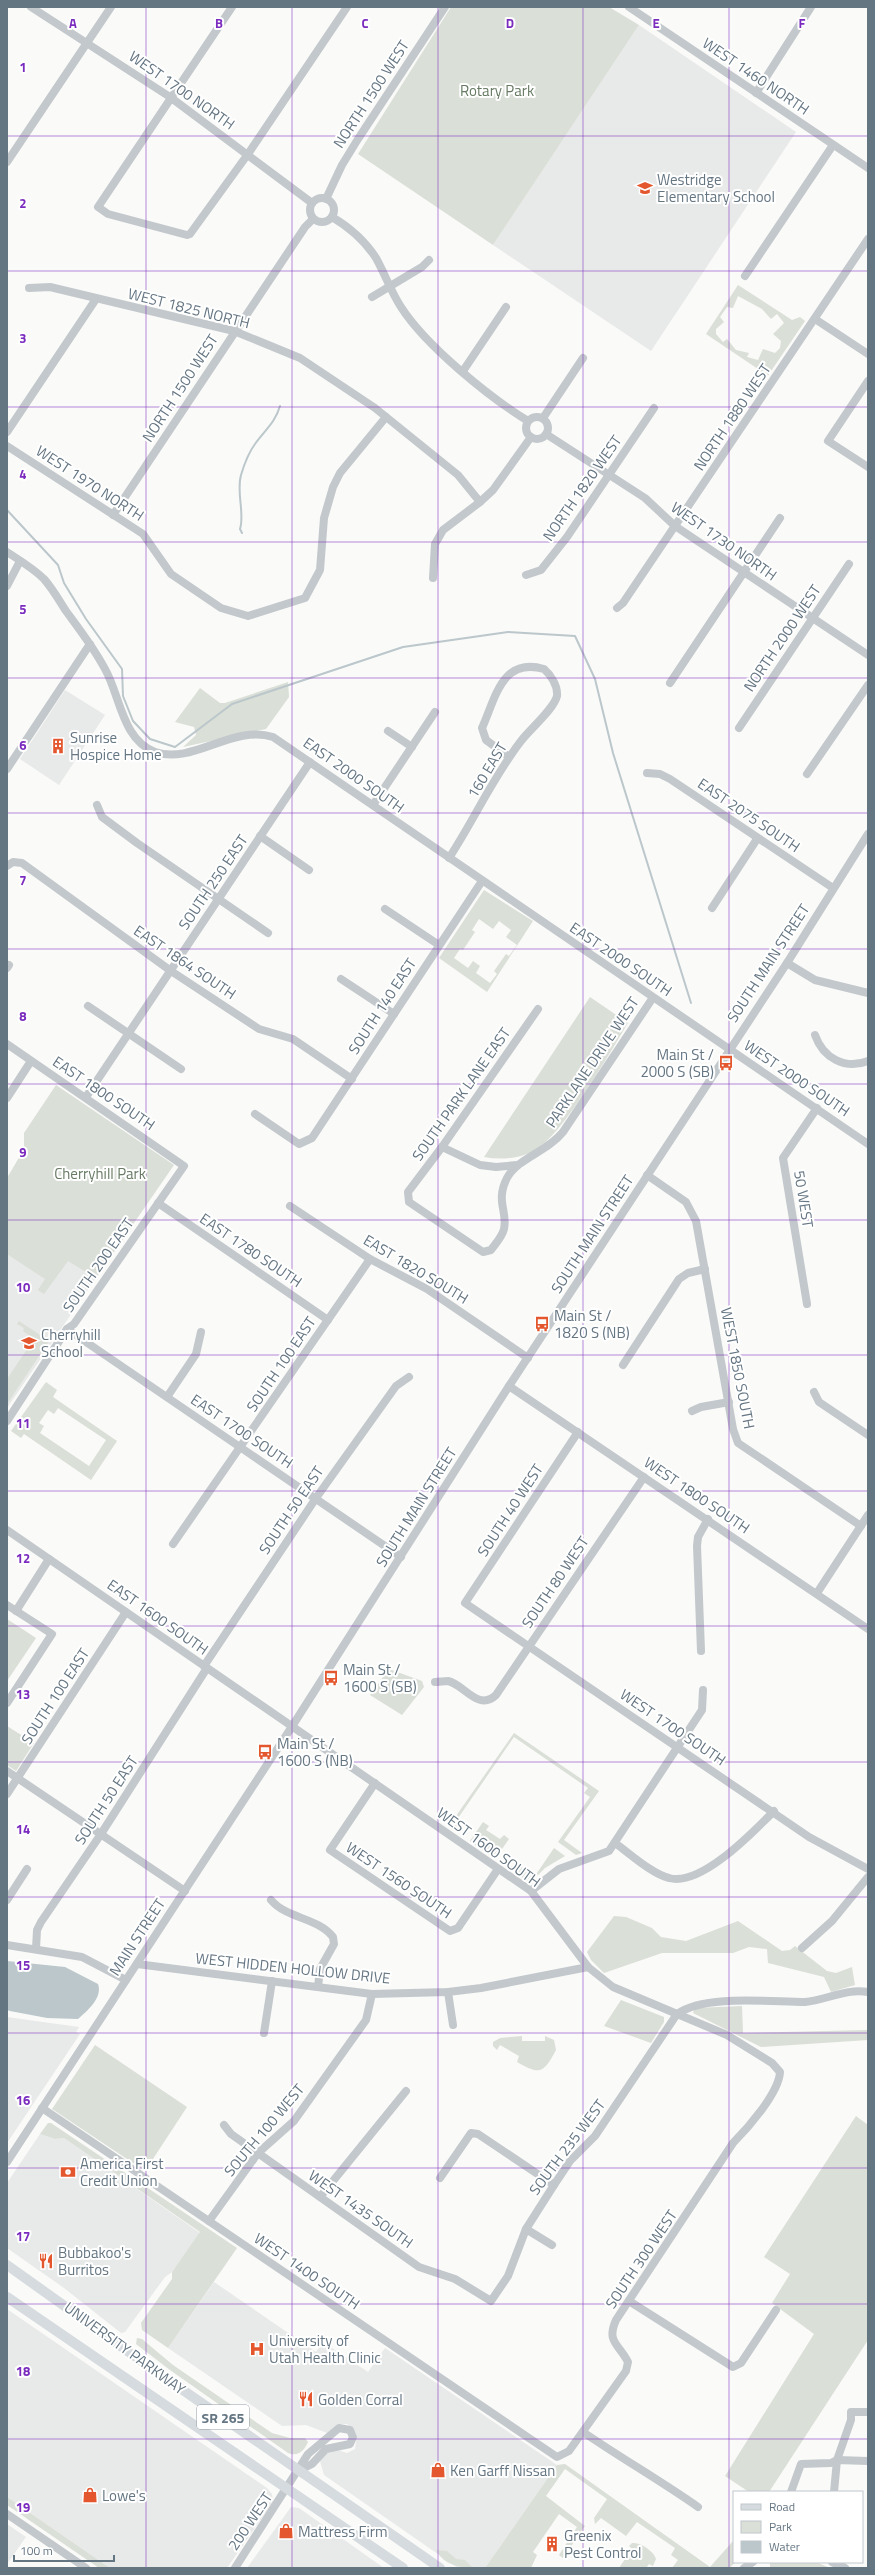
<svg xmlns="http://www.w3.org/2000/svg" width="875" height="2575" font-family="'Titillium Web',sans-serif">
<rect width="100%" height="100%" fill="#fafaf8"/>
<g fill="#e8e9e9">
<polygon points="639,25 796,132 651,351 493,245"/>
<polygon points="65,690 105,715 59,785 20,759"/>
<polygon points="12,1171 119,1244 7,1408 7,1178"/>
<polygon points="7,2017 79,2027 76,2032 80,2034 7,2143"/>
<polygon points="40,2134 55,2139 64,2138 200,2233 172,2272 165,2277 125,2332 121,2333 64,2288 7,2248 7,2183"/>
<polygon points="214,2282 316,2352 323,2342 368,2372 385,2348 557,2465 485,2568 458,2568 324,2475 320,2461 328,2452 338,2450 347,2453 355,2449 357,2435 353,2428 347,2424 338,2424 327,2433 306,2425 282,2426 168,2348"/>
<polygon points="7,2309 267,2488 272,2494 273,2502 227,2568 110,2568 7,2497"/>
<polygon points="291,2507 299,2508 384,2568 247,2568"/>
<polygon points="7,2524 26,2537 7,2564"/>
</g>
<g fill="#dadfd7" fill-rule="evenodd">
<polygon points="451,7 609,7 639,25 493,245 358,154"/>
<path d="M738 285 792 320 800 317 805 321 763 383 757 378 758 369 706 334ZM738 296 762 309 771 319 777 314 784 323 773 334 781 341 780 348 775 353 763 349 758 360 747 357 749 353 736 350 727 339 723 342 716 334V329L724 322 720 317 727 307 733 308Z"/>
<polygon points="288,682 289,697 266,729 183,747 196,735 194,727 175,722 200,688 220,703 225,703"/>
<path d="M484 890 533 921 487 992 439 958ZM479 919 493 929 499 921 511 930 506 937 517 945 509 956 506 954 494 971 497 974 490 983 476 973 480 966 473 961 468 968 454 958 460 949 463 950 475 932 472 930Z"/>
<path d="M590 997 628 1023C609 1054 562 1137 532 1152 516 1159 500 1160 484 1157Z"/>
<polygon points="56,1085 174,1165 96,1278 68,1261 44,1294 38,1290 45,1279 7,1254 7,1178 24,1149 24,1133"/>
<polygon points="19,1321 49,1341 7,1404 7,1379 34,1339 23,1331 24,1328 17,1324"/>
<path d="M46 1382 57 1390 53 1397 117 1441 91 1480 24 1434 21 1438 11 1431ZM58 1408 106 1440 89 1466 40 1433 44 1426 39 1423 48 1410 54 1414Z"/>
<polygon points="7,1619 36,1638 7,1681"/>
<polygon points="389,1669 422,1681 424,1687 402,1715 370,1695"/>
<polygon points="7,1726 34,1743 16,1771 7,1765"/>
<polygon points="514,1733 599,1791 564,1840 582,1853 576,1855 558,1842 590,1797 584,1793 588,1788 514,1737 456,1821 461,1827 458,1832 449,1826"/>
<polygon points="483,1822 489,1826 486,1830 500,1839 504,1835 509,1839 495,1859 470,1841"/>
<polygon points="554,1848 565,1856 545,1868 530,1883 509,1868 516,1863 535,1876"/>
<polygon points="614,1916 626,1917 652,1928 661,1937 686,1941 738,1921 782,1951 790,1950 795,1946 827,1971 836,1973 852,1967 855,1985 831,1992 824,1977 768,1963 767,1949 749,1947 733,1953 662,1953 604,1973 591,1960 587,1952"/>
<polygon points="621,2000 664,2017 664,2022 651,2043 604,2026"/>
<polygon points="742,2006 743,2033 868,2030 868,2040 761,2047 693,2013 695,2008"/>
<path d="M522 2036V2041H545V2036L554 2040 556 2050C543 2074 540 2075 517 2062L519 2056 500 2045 497 2050 493 2046V2042L500 2038Z"/>
<polygon points="95,2045 187,2107 145,2171 52,2109"/>
<polygon points="856,2116 868,2125 868,2340 769,2492 749,2492 725,2476 814,2334 772,2303 790,2274 764,2257"/>
<polygon points="48,2123 51,2123 237,2248 168,2348 142,2330 141,2323 172,2279 172,2272 200,2232 64,2138 55,2139 40,2134"/>
<path d="M137 2338 142 2339 173 2365 272 2433 290 2438H305L308 2442C304 2451 298 2457 288 2453L170 2370 136 2344Z"/>
<polygon points="565,2464 710,2567 734,2540 734,2562 736,2562 729,2568 672,2568 678,2560 671,2555 675,2548 637,2522 626,2536 601,2518 595,2524 594,2518 607,2499 565,2469 546,2496 585,2526 563,2558 559,2555 577,2527 559,2514 533,2552 537,2555 531,2568 485,2568 557,2465"/>
<polygon points="7,2497 110,2568 99,2568 7,2505"/>
<path d="M632 2543C640 2542 654 2551 656 2559L653 2566 649 2564 646 2568H619L632 2549 629 2546Z"/>
<path d="M436 2550 447 2551 456 2559 465 2560 472 2567 478 2568C462 2568 444 2566 436 2550Z"/>
<polygon points="770,2562 816,2562 830,2568 770,2568"/>
</g>
<path fill="#bbc7cb" d="M7 1961 65 1967 98 1984C103 1998 87 2011 78 2019L47 2018 10 2011 7 2010Z"/>
<g fill="none" stroke-linecap="round" stroke-linejoin="round">
<g stroke="#bbc7cb" stroke-width="2">
<polyline points="7,510 58,565 64,583 86,619 122,669 123,696 133,721 150,739 175,747 232,704 403,647 508,632 575,636 595,679 613,753 691,1003"/>
<path d="M242 533 240 529C245 513 236 493 241 475 244 465 249 452 255 444 265 430 275 423 280 406"/>
</g>
<g stroke="#c3c8cc" stroke-width="8">
<polyline points="31,7 170,97 312,203"/>
<polyline points="232,7 98,207 108,214 187,235 190,234 248,154 347,7"/>
<polyline points="629,7 868,168"/>
<polyline points="756,93 811,7"/>
<polyline points="7,162 111,7"/>
<circle cx="322" cy="210" r="12"/>
<polyline points="326,199 342,165 358,139 445,7"/>
<path d="M332 217C349 227 365 241 376 258 385 274 391 292 401 307 426 346 489 397 528 421"/>
<polyline points="745,276 833,145"/>
<polyline points="29,288 50,287 234,331 300,358 375,408 458,475 480,502"/>
<polyline points="372,297 422,267 429,260"/>
<polyline points="815,319 868,354"/>
<polyline points="463,371 506,307"/>
<polyline points="868,381 828,441 868,467"/>
<circle cx="537" cy="428" r="11"/>
<polyline points="543,418 583,358"/>
<polyline points="7,432 96,299"/>
<polyline points="546,434 645,498 675,526 868,655"/>
<polyline points="7,446 143,534 171,574 221,608 248,616 305,598 320,570 324,518 333,487 340,473 386,417"/>
<polyline points="113,515 305,227 313,219"/>
<path d="M7 552C19 560 33 568 44 579 52 588 59 600 66 611 80 630 94 648 105 669 120 695 122 740 155 752 193 765 233 724 273 737L868 1144"/>
<polyline points="526,575 541,570 567,537 654,408"/>
<polyline points="433,578 435,544 443,530 480,502 493,490 531,437"/>
<polyline points="7,586 20,561"/>
<polyline points="617,608 623,603 868,239"/>
<polyline points="670,683 780,518"/>
<polyline points="739,728 849,564"/>
<polyline points="388,731 412,747"/>
<polyline points="7,769 90,644"/>
<polyline points="647,773 660,774 670,779 833,888"/>
<polyline points="807,774 868,685"/>
<polyline points="97,805 102,817 137,843 268,933"/>
<polyline points="373,805 435,712"/>
<polyline points="260,836 309,870"/>
<path d="M449 858C474 820 493 777 521 741 530 729 554 709 557 696 558 686 551 675 544 669 502 657 496 697 482 728L486 740 509 757"/>
<polyline points="7,866 13,862 22,863 171,971 259,1029 293,1039 352,1079"/>
<polyline points="712,908 757,839"/>
<polyline points="385,909 439,945"/>
<polyline points="787,963 815,980 868,993"/>
<polyline points="7,968 9,965"/>
<polyline points="341,979 394,1014"/>
<polyline points="88,1006 181,1069"/>
<path d="M538 1009 442 1147 408 1192 409 1202 483 1252 491 1250C496 1243 502 1237 504 1229 508 1212 495 1201 507 1178 518 1158 547 1152 563 1132L652 999"/>
<path d="M815 1035C823 1058 845 1070 868 1061"/>
<polyline points="7,1044 184,1166 74,1324 67,1329 7,1421"/>
<polyline points="86,1097 310,762"/>
<polyline points="7,1098 31,1061"/>
<polyline points="255,1114 299,1144 312,1138 482,881"/>
<polyline points="442,1147 480,1165 496,1167 517,1165"/>
<polyline points="647,1175 686,1202 696,1221 733,1429 738,1443 861,1526"/>
<polyline points="158,1203 328,1320"/>
<polyline points="290,1206 370,1259 427,1289 528,1358"/>
<polyline points="807,1304 783,1158 817,1108"/>
<polyline points="67,1329 401,1557"/>
<polyline points="623,1365 679,1279 688,1273 705,1269"/>
<polyline points="509,1386 868,1629"/>
<polyline points="814,1392 819,1402 868,1435"/>
<polyline points="167,1397 196,1354 201,1332"/>
<polyline points="692,1411 701,1407 729,1402"/>
<polyline points="578,1432 465,1603 809,1837 868,1869"/>
<path d="M7 1530 531 1891 588 1967 613 1987 727 2035 772 2063 780 2072C779 2093 747 2129 733 2143L616 2320C606 2342 619 2344 628 2362L626 2371 569 2451 557 2457 42 2108"/>
<polyline points="173,1544 370,1259"/>
<polyline points="817,1593 868,1515"/>
<polyline points="7,1605 52,1634 7,1703"/>
<polyline points="16,1611 49,1559"/>
<polyline points="701,1651 697,1546 698,1537 708,1519"/>
<polyline points="204,1666 316,1498 396,1386 409,1377"/>
<path d="M435 1682C439 1682 444 1681 448 1681 464 1684 478 1712 496 1695L644 1477"/>
<polyline points="7,1771 185,1891"/>
<polyline points="375,1783 330,1850 450,1931 458,1928 498,1869"/>
<polyline points="7,1794 126,1612"/>
<path d="M615 1843C629 1853 652 1874 669 1878 701 1887 753 1832 774 1811"/>
<polyline points="531,1891 559,1869 609,1851 702,1710 703,1690"/>
<polyline points="7,1900 27,1869"/>
<path d="M271 1900C287 1919 317 1917 333 1937L334 1944 320 1969 318 1987"/>
<polyline points="7,1945 82,1957 126,1980"/>
<polyline points="802,1948 832,1921 868,1877"/>
<polyline points="36,1949 37,1930 41,1922 101,1834 207,1668"/>
<polyline points="137,1964 372,1994 448,1992 481,1988 588,1967"/>
<polyline points="448,1992 453,2025"/>
<polyline points="264,2033 272,1981"/>
<path d="M224 2125 231 2134 419 2267 455 2279 491 2301 508 2276 526 2229 554 2185 570 2161 595 2136 677 2014C705 1994 770 2002 805 2002 826 2000 847 1988 868 1992"/>
<polyline points="7,2162 291,1728 509,1386 787,963 868,834"/>
<polyline points="440,2178 471,2133 478,2134 554,2185"/>
<polyline points="320,2197 406,2091"/>
<polyline points="209,2221 258,2153 294,2121 366,2020 372,1994"/>
<polyline points="526,2229 552,2245"/>
<polyline points="629,2301 733,2367 741,2363 776,2310"/>
<path d="M583 2432C621 2458 661 2481 698 2507"/>
<polyline points="791,2492 801,2464 831,2463 837,2460 851,2420 851,2412 868,2412"/>
<polyline points="834,2492 837,2460 868,2461"/>
<polyline points="7,2514 86,2568"/>
<polyline points="832,2562 845,2568"/>
<polyline points="235,2568 308,2454 339,2428 350,2430 353,2437 350,2444 326,2449 312,2464 300,2470"/>
<polyline points="744,2568 753,2562"/>
</g>
<g stroke="#d6dbdf" stroke-width="10">
<polyline points="7,2265 164,2377 440,2568"/>
<polyline points="7,2297 403,2568"/>
</g>
</g>
<path fill="none" stroke="#7b2cbf" stroke-width="1" stroke-opacity="0.55" d="M146 7V2568M292 7V2568M438 7V2568M583 7V2568M729 7V2568M7 136H868M7 271H868M7 407H868M7 542H868M7 678H868M7 813H868M7 949H868M7 1084H868M7 1220H868M7 1355H868M7 1491H868M7 1626H868M7 1762H868M7 1897H868M7 2033H868M7 2168H868M7 2304H868M7 2439H868"/>
<defs>
<g id="school-bare" transform="scale(1.2)"><path d="M0-5L7-2L0 1L-7-2ZM-4 1L0 2.5L4 1V4Q0 6-4 4Z" fill="#e4572e" stroke="#fff" stroke-width="2.5" paint-order="stroke"/></g>
<g id="building-bare" transform="scale(1.2)"><path d="M-4-6H4V6H1V3H-1V6H-4ZM-2.5-4.3h1.7v1.8h-1.7ZM.8-4.3h1.7v1.8H.8ZM-2.5-1h1.7V.8h-1.7ZM.8-1h1.7V.8H.8Z" fill="#e4572e" stroke="#fff" stroke-width="2.5" paint-order="stroke"/></g>
<g id="bus-bare" transform="scale(1.2)"><path d="M-5-6H5V4H4V6H2V4H-2V6H-4V4H-5ZM-3.5-4V0h7V-4ZM-3.5 1.2v1.5H-2V1.2ZM2 1.2v1.5H3.5V1.2Z" fill="#e4572e" stroke="#fff" stroke-width="2.5" paint-order="stroke"/></g>
<g id="bank-bare" transform="scale(1.2)"><path d="M-6-4H6V4H-6ZM0-2.3a2.3 2.3 0 1 0 0 4.6a2.3 2.3 0 1 0 0-4.6Z" fill="#e4572e" stroke="#fff" stroke-width="2.5" paint-order="stroke"/></g>
<g id="restaurant-bare" transform="scale(1.2)"><path d="M-5-6h1v4h1v-4h1v4h1v-4h1v5L-1.5 .5V6h-2V.5L-5-1ZM5-6V6H3V1.5H1.5Q1.5-4 5-6Z" fill="#e4572e" stroke="#fff" stroke-width="2.5" paint-order="stroke"/></g>
<g id="hospital-bare" transform="scale(1.2)"><path d="M-5-5h3v3.5h4V-5h3V5h-3V1.5h-4V5h-3Z" fill="#e4572e" stroke="#fff" stroke-width="2.5" paint-order="stroke"/></g>
<g id="shop-bare" transform="scale(1.2)"><path d="M-5-2.5h2.3a2.7 3.5 0 0 1 5.4 0H5L5.5 6h-11ZM-1.5-2.5h3a1.5 2.3 0 0 0-3 0Z" fill="#e4572e" stroke="#fff" stroke-width="2.5" paint-order="stroke"/></g>
</defs>
<g fill-rule="evenodd">
<use href="#school-bare" x="645" y="188"/>
<use href="#building-bare" x="58" y="746"/>
<use href="#bus-bare" x="726" y="1063"/>
<use href="#bus-bare" x="542" y="1324"/>
<use href="#school-bare" x="29" y="1343"/>
<use href="#bus-bare" x="331" y="1678"/>
<use href="#bus-bare" x="265" y="1752"/>
<use href="#bank-bare" x="68" y="2172"/>
<use href="#restaurant-bare" x="46" y="2261"/>
<use href="#hospital-bare" x="257" y="2349"/>
<use href="#restaurant-bare" x="306" y="2399"/>
<use href="#shop-bare" x="438" y="2470"/>
<use href="#shop-bare" x="90" y="2495"/>
<use href="#shop-bare" x="286" y="2531"/>
<use href="#building-bare" x="552" y="2544"/>
</g>
<g text-anchor="middle" dominant-baseline="central" stroke-width="4" stroke-linejoin="round" paint-order="stroke">
<rect fill="#fff" stroke="#939fa8" stroke-width="1" x="197" y="2405" width="52" height="24" rx="3"/>
<g font-size="14" font-weight="bold" fill="#657683">
<text x="223" y="2417">SR 265</text>
</g>
<g font-size="15" fill="#657683" stroke="#fff">
<text transform="translate(756 76) rotate(34)">WEST 1460 NORTH</text>
<text transform="translate(182 90) rotate(35)">WEST 1700 NORTH</text>
<text transform="translate(371 94) rotate(-57)">NORTH 1500 WEST</text>
<text transform="translate(189 308) rotate(14)">WEST 1825 NORTH</text>
<text transform="translate(180 388) rotate(-57)">NORTH 1500 WEST</text>
<text transform="translate(732 417) rotate(-56)">NORTH 1880 WEST</text>
<text transform="translate(90 483) rotate(33)">WEST 1970 NORTH</text>
<text transform="translate(582 488) rotate(-55)">NORTH 1820 WEST</text>
<text transform="translate(724 541) rotate(35)">WEST 1730 NORTH</text>
<text transform="translate(782 638) rotate(-56)">NORTH 2000 WEST</text>
<text transform="translate(487 770) rotate(-59)">160 EAST</text>
<text transform="translate(354 775) rotate(35)">EAST 2000 SOUTH</text>
<text transform="translate(749 815) rotate(34)">EAST 2075 SOUTH</text>
<text transform="translate(213 882) rotate(-56)">SOUTH 250 EAST</text>
<text transform="translate(621 959) rotate(34)">EAST 2000 SOUTH</text>
<text transform="translate(185 962) rotate(34)">EAST 1864 SOUTH</text>
<text transform="translate(768 963) rotate(-57)">SOUTH MAIN STREET</text>
<text transform="translate(382 1006) rotate(-57)">SOUTH 140 EAST</text>
<text transform="translate(592 1062) rotate(-56)">PARKLANE DRIVE WEST</text>
<text transform="translate(797 1078) rotate(34)">WEST 2000 SOUTH</text>
<text transform="translate(104 1093) rotate(34)">EAST 1800 SOUTH</text>
<text transform="translate(461 1094) rotate(-55)">SOUTH PARK LANE EAST</text>
<text transform="translate(804 1199) rotate(81)">50 WEST</text>
<text transform="translate(592 1234) rotate(-57)">SOUTH MAIN STREET</text>
<text transform="translate(251 1250) rotate(34)">EAST 1780 SOUTH</text>
<text transform="translate(98 1265) rotate(-55)">SOUTH 200 EAST</text>
<text transform="translate(416 1269) rotate(31)">EAST 1820 SOUTH</text>
<text transform="translate(281 1364) rotate(-56)">SOUTH 100 EAST</text>
<text transform="translate(738 1368) rotate(79)">WEST 1850 SOUTH</text>
<text transform="translate(242 1431) rotate(34)">EAST 1700 SOUTH</text>
<text transform="translate(697 1495) rotate(34)">WEST 1800 SOUTH</text>
<text transform="translate(416 1507) rotate(-58)">SOUTH MAIN STREET</text>
<text transform="translate(291 1510) rotate(-56)">SOUTH 50 EAST</text>
<text transform="translate(510 1510) rotate(-57)">SOUTH 40 WEST</text>
<text transform="translate(555 1582) rotate(-56)">SOUTH 80 WEST</text>
<text transform="translate(158 1617) rotate(35)">EAST 1600 SOUTH</text>
<text transform="translate(55 1696) rotate(-57)">SOUTH 100 EAST</text>
<text transform="translate(673 1727) rotate(34)">WEST 1700 SOUTH</text>
<text transform="translate(106 1800) rotate(-57)">SOUTH 50 EAST</text>
<text transform="translate(489 1847) rotate(36)">WEST 1600 SOUTH</text>
<text transform="translate(399 1880) rotate(34)">WEST 1560 SOUTH</text>
<text transform="translate(137 1937) rotate(-57)">MAIN STREET</text>
<text transform="translate(293 1968) rotate(6)">WEST HIDDEN HOLLOW DRIVE</text>
<text transform="translate(264 2130) rotate(-50)">SOUTH 100 WEST</text>
<text transform="translate(567 2147) rotate(-53)">SOUTH 235 WEST</text>
<text transform="translate(361 2209) rotate(35)">WEST 1435 SOUTH</text>
<text transform="translate(641 2259) rotate(-56)">SOUTH 300 WEST</text>
<text transform="translate(307 2271) rotate(34)">WEST 1400 SOUTH</text>
<text transform="translate(125 2348) rotate(36)">UNIVERSITY PARKWAY</text>
<text transform="translate(250 2521) rotate(-56)">200 WEST</text>
</g>
<g font-size="15" fill="#687a64" stroke="#fff">
<text x="497" y="90">Rotary Park</text>
<text x="100" y="1173">Cherryhill Park</text>
</g>
<g font-size="15" fill="#657683" stroke="#fff" text-anchor="start">
<text x="657" y="179">Westridge<tspan x="657" dy="17">Elementary School</tspan></text>
<text x="70" y="737">Sunrise<tspan x="70" dy="17">Hospice Home</tspan></text>
<text x="714" y="1054" text-anchor="end">Main St /<tspan x="714" dy="17">2000 S (SB)</tspan></text>
<text x="554" y="1315">Main St /<tspan x="554" dy="17">1820 S (NB)</tspan></text>
<text x="41" y="1334">Cherryhill<tspan x="41" dy="17">School</tspan></text>
<text x="343" y="1669">Main St /<tspan x="343" dy="17">1600 S (SB)</tspan></text>
<text x="277" y="1743">Main St /<tspan x="277" dy="17">1600 S (NB)</tspan></text>
<text x="80" y="2163">America First<tspan x="80" dy="17">Credit Union</tspan></text>
<text x="58" y="2252">Bubbakoo's<tspan x="58" dy="17">Burritos</tspan></text>
<text x="269" y="2340">University of<tspan x="269" dy="17">Utah Health Clinic</tspan></text>
<text x="318" y="2399">Golden Corral</text>
<text x="450" y="2470">Ken Garff Nissan</text>
<text x="102" y="2495">Lowe's</text>
<text x="298" y="2531">Mattress Firm</text>
<text x="564" y="2535">Greenix<tspan x="564" dy="17">Pest Control</tspan></text>
</g>
</g>
<g font-size="13" text-anchor="middle" font-weight="bold" fill="#7b2cbf" stroke="#fff" stroke-width="4" stroke-linejoin="round" paint-order="stroke">
<text x="73" y="28">A</text>
<text x="219" y="28">B</text>
<text x="365" y="28">C</text>
<text x="510" y="28">D</text>
<text x="656" y="28">E</text>
<text x="802" y="28">F</text>
<text x="23" y="72">1</text>
<text x="23" y="208">2</text>
<text x="23" y="343">3</text>
<text x="23" y="479">4</text>
<text x="23" y="614">5</text>
<text x="23" y="750">6</text>
<text x="23" y="885">7</text>
<text x="23" y="1021">8</text>
<text x="23" y="1157">9</text>
<text x="23" y="1292">10</text>
<text x="23" y="1428">11</text>
<text x="23" y="1563">12</text>
<text x="23" y="1699">13</text>
<text x="23" y="1834">14</text>
<text x="23" y="1970">15</text>
<text x="23" y="2105">16</text>
<text x="23" y="2241">17</text>
<text x="23" y="2376">18</text>
<text x="23" y="2512">19</text>
</g>
<rect width="875" height="2575" fill="none" stroke="#657683" stroke-width="16"/>
<rect x="733" y="2491" width="130" height="72" fill="#ffffff" stroke="#c1c8cd"/>
<rect x="741" y="2504" width="20" height="6" fill="#d6dbdf" stroke="#c1c8cd"/>
<text x="769" y="2511" font-size="12" fill="#657683">Road</text>
<rect x="741" y="2521" width="20" height="12" fill="#dadfd7" stroke="#c1c8cd"/>
<text x="769" y="2531" font-size="12" fill="#657683">Park</text>
<rect x="741" y="2541" width="20" height="12" fill="#bbc7cb" stroke="#c1c8cd"/>
<text x="769" y="2551" font-size="12" fill="#657683">Water</text>
<path d="M14 2555v6h100v-6" fill="none" stroke="#657683" stroke-width="2"/>
<text x="20" y="2555" font-size="12" fill="#657683" stroke="#ffffff" stroke-width="3" paint-order="stroke">100 m</text>
</svg>
